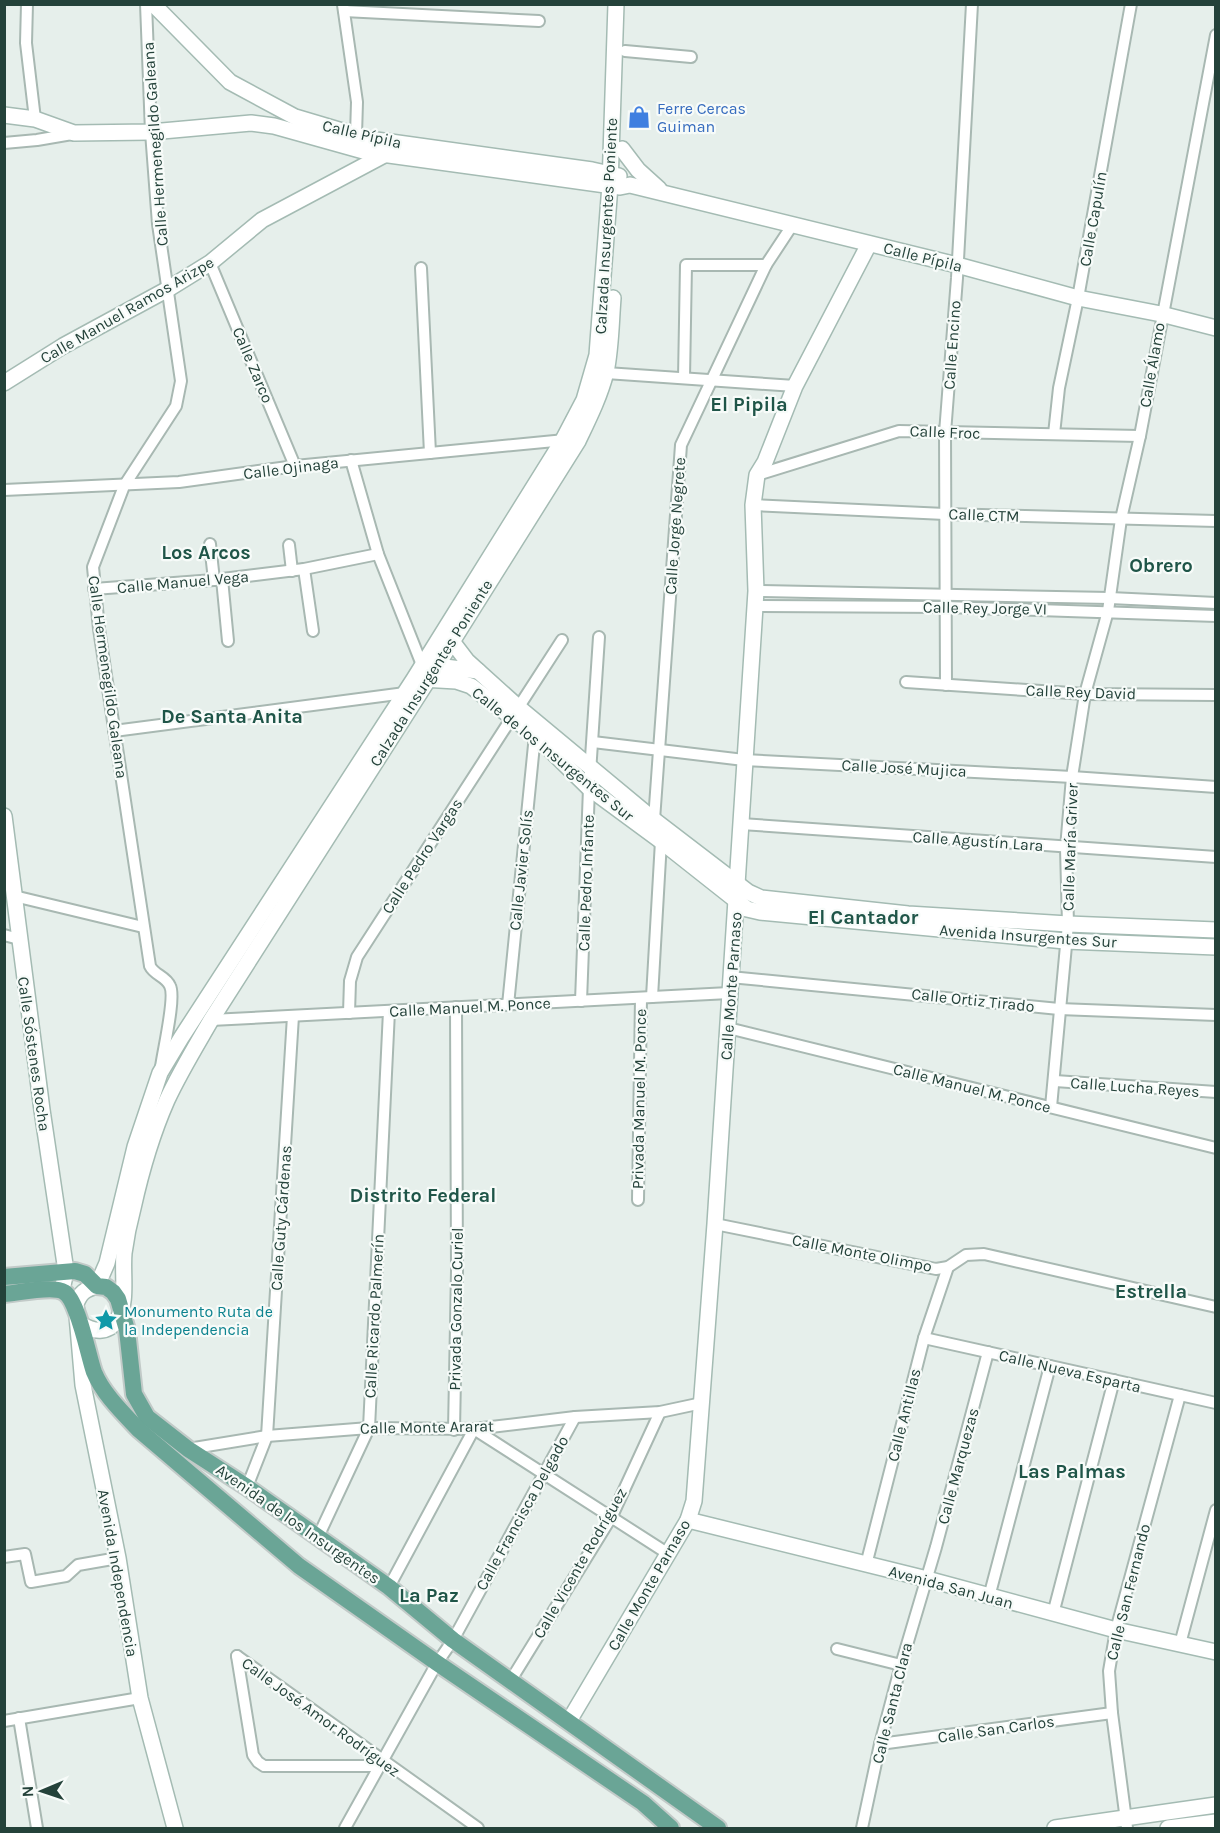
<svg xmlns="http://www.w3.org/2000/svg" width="1220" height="1833" font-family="Karla,sans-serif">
<rect width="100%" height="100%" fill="#e6efeb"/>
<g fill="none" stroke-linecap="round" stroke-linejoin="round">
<g stroke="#a8b8b2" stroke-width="14">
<g id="street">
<polyline points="27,4 26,43 35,119"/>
<path d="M146 4 151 132 158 224 181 381 176 406 124 486 93 567 99 629 150 966C154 975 166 976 170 986 176 997 163 1051 161 1067"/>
<polyline points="343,5 357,102 356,135"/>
<polyline points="344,11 539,21"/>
<polyline points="625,51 691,57"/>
<polyline points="4,143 37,140 72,134"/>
<polyline points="210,263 295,466"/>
<polyline points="421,268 430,453"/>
<polyline points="606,373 795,386"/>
<polyline points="684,378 686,265 766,265"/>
<polyline points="1054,434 1059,388 1078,298 1131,4"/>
<polyline points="351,460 378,554 422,665"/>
<polyline points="757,475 899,431 1140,436"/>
<polyline points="4,490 179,482 295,466 565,440"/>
<polyline points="753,505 945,514 1216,521"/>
<polyline points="210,544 214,580"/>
<polyline points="289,545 292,571"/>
<polyline points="304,569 313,631"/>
<polyline points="222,579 228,641"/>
<polyline points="94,589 214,580 304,569 378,554"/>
<polyline points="756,591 1110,598 1216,603"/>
<polyline points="755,606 946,607 1216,616"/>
<polyline points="906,682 1085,694 1216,695"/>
<polyline points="946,685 945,433 957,278 972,4"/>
<polyline points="114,731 405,693"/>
<polyline points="593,742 744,760 1072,777 1216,787"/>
<polyline points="654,820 681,445 766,265 793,224"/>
<polyline points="741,824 1216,857"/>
<polyline points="14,896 143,927"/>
<polyline points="4,935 19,939"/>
<polyline points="730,977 1059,1009 1216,1015"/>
<polyline points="652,997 661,841"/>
<polyline points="581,1001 589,788 599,637"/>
<polyline points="508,1005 535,735"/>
<polyline points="349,1013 350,981 357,957 562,640"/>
<polyline points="211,1020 729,993"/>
<polyline points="728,1028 1216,1148"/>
<polyline points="1055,1081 1216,1092"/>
<polyline points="1051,1107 1068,924 1066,848 1072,777 1085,694 1108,611 1121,519 1140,436 1216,35"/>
<polyline points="638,1200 641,998"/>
<polyline points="715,1224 936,1269 948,1267 966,1255 984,1254 1216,1307"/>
<polyline points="924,1338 1216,1403"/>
<polyline points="454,1430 457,1271 456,1007"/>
<polyline points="188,1449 267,1436 369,1428 474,1429 575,1417 660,1412 702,1403"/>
<polyline points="247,1487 267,1436 293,1016"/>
<polyline points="318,1537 369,1428 389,1011"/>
<polyline points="4,1557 25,1554 31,1582 66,1576 78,1565 118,1558"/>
<polyline points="866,1565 924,1338 948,1267"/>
<polyline points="389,1587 474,1429 667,1553"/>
<polyline points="989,1597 1050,1366"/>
<polyline points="1053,1614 1114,1380"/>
<polyline points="1180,1644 1216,1510"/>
<polyline points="837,1649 901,1665"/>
<polyline points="237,1656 478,1828"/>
<polyline points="237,1656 253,1755 258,1762 264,1766 380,1766"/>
<polyline points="511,1680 612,1516 660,1412"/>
<polyline points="19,1718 37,1828"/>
<polyline points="4,1721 140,1698"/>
<polyline points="880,1744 1112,1713"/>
<polyline points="345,1828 437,1663 453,1640 575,1417"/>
<polyline points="862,1828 880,1744 901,1665 936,1547 988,1352"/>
<polyline points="1127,1828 1112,1713 1109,1671 1116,1630 1180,1395"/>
</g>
</g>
<g stroke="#a4bbb3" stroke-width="18">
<g id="secondary">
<polyline points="153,4 230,82 295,117 369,139 592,170 619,176"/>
<polyline points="4,115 35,119 74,133 151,132 251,123 274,126 367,152 620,187 630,185 957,265 1078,298 1161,314 1216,328"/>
<polyline points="622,149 638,170 659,189"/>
<polyline points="4,383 63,346 168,289 210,263 262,220 388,153"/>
<polyline points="451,640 467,661 518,707 654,820 748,892 761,898 908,914 1068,924 1216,930"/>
<polyline points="428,665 478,671"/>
<polyline points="422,679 456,681 471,686 535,735 589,788 661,841 747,909 760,912 1065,941 1216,947"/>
<polyline points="4,816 42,1110 66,1271 62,1290"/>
<path d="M81 1324C93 1332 108 1334 117 1320 128 1303 122 1273 124 1253 126 1238 129 1223 133 1208 141 1172 152 1134 167 1100 180 1072 196 1046 211 1020L428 680 578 441C589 418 600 396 606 372 611 348 611 323 613 298"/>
<polyline points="688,1520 927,1579 1116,1630 1216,1652"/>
<polyline points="569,1721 688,1520 694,1501 715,1224 756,591 753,505 757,475 765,462 795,386 869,244"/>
<path d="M175 1828 140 1698 118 1558 83 1385 76 1304C80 1293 85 1289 97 1286L107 1263 135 1147 160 1073 181 1038 414 679 563 440 584 400 597 355 610 185 616 4"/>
<polyline points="1055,1828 1216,1805"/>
<polyline points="1168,1828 1216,1822"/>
</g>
</g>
<g stroke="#c2cac8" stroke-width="20">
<g id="primary">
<polyline points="4,1277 75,1271 85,1274 97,1286 106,1287 113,1292 118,1299 127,1330 134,1394 147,1417 188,1449 247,1487 389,1587 453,1640 718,1828"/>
<path d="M4 1294C18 1293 53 1285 64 1292 78 1300 88 1355 94 1372 103 1394 123 1413 139 1430L299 1566 437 1663 643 1803 671 1828"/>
</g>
</g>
<use href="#street" stroke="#fff" stroke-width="10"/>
<use href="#secondary" stroke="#fff" stroke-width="15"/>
<use href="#primary" stroke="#6aa596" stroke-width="16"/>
</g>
<defs>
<g id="shop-bare" transform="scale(1.8)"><path d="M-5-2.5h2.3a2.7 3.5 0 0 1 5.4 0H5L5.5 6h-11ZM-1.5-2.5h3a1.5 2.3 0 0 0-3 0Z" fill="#3f7fe0" stroke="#f7fbf9" stroke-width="2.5" paint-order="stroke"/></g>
<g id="sight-bare" transform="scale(1.8)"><path d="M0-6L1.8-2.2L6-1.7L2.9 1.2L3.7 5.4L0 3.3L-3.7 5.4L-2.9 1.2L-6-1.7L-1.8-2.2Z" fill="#0f9aa8" stroke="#f7fbf9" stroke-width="2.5" paint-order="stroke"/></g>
</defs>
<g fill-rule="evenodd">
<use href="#shop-bare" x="639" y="117"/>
<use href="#sight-bare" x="106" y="1320"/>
</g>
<g text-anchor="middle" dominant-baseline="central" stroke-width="4.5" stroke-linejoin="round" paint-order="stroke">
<g font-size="16" fill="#366cbe" stroke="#f7fbf9" text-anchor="start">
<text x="657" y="108">Ferre Cercas<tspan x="657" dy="18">Guiman</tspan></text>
</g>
<g font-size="16" fill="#24423a" stroke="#f7fbf9">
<text transform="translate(362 134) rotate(13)">Calle Pípila</text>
<text transform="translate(155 144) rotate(-94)">Calle Hermenegildo Galeana</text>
<text transform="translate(1093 219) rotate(-80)">Calle Capulín</text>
<text transform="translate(606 226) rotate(-87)">Calzada Insurgentes Poniente</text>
<text transform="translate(923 257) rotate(14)">Calle Pípila</text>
<text transform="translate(127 310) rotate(-30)">Calle Manuel Ramos Arizpe</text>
<text transform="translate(952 345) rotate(-86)">Calle Encino</text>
<text transform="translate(253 365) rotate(67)">Calle Zarco</text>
<text transform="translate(1152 365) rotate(-80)">Calle Álamo</text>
<text transform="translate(945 432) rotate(2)">Calle Froc</text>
<text transform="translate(291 468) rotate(-7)">Calle Ojinaga</text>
<text transform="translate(984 515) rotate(2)">Calle CTM</text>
<text transform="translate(675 526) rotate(-86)">Calle Jorge Negrete</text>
<text transform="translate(183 582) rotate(-5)">Calle Manuel Vega</text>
<text transform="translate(985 608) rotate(1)">Calle Rey Jorge VI</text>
<text transform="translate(431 673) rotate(-58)">Calzada Insurgentes Poniente</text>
<text transform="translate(108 677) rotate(82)">Calle Hermenegildo Galeana</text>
<text transform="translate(1081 692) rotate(2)">Calle Rey David</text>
<text transform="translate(553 754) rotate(39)">Calle de los Insurgentes Sur</text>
<text transform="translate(904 768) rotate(3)">Calle José Mujica</text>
<text transform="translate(978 841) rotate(4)">Calle Agustín Lara</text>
<text transform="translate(1070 847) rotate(-88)">Calle María Griver</text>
<text transform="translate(422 856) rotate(-57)">Calle Pedro Vargas</text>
<text transform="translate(521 870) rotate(-84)">Calle Javier Solís</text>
<text transform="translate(586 883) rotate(-88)">Calle Pedro Infante</text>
<text transform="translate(1028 936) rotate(4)">Avenida Insurgentes Sur</text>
<text transform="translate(731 986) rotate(-86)">Calle Monte Parnaso</text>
<text transform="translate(973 1000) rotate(6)">Calle Ortiz Tirado</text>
<text transform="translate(470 1007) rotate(-3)">Calle Manuel M. Ponce</text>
<text transform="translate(34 1054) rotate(82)">Calle Sóstenes Rocha</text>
<text transform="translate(1135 1087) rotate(4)">Calle Lucha Reyes</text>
<text transform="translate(972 1088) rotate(14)">Calle Manuel M. Ponce</text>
<text transform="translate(639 1099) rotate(-89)">Privada Manuel M. Ponce</text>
<text transform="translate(281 1218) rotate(-86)">Calle Guty Cárdenas</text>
<text transform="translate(862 1253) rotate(11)">Calle Monte Olimpo</text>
<text transform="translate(456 1309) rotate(-89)">Privada Gonzalo Curiel</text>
<text transform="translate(374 1316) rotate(-87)">Calle Ricardo Palmerín</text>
<text transform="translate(1070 1371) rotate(13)">Calle Nueva Esparta</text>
<text transform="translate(904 1415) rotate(-76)">Calle Antillas</text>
<text transform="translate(427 1427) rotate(-1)">Calle Monte Ararat</text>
<text transform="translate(958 1466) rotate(-75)">Calle Marquezas</text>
<text transform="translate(522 1513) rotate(-61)">Calle Francisca Delgado</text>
<text transform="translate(298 1524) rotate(35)">Avenida de los Insurgentes</text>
<text transform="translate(580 1563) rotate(-60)">Calle Vicente Rodríguez</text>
<text transform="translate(118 1573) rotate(80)">Avenida Independencia</text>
<text transform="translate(649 1585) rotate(-60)">Calle Monte Parnaso</text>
<text transform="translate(951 1587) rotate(15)">Avenida San Juan</text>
<text transform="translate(1128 1592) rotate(-76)">Calle San Fernando</text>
<text transform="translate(892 1703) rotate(-76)">Calle Santa Clara</text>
<text transform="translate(321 1717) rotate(36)">Calle José Amor Rodríguez</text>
<text transform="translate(996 1729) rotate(-8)">Calle San Carlos</text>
</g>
<g font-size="16" fill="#0d838f" stroke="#f7fbf9" text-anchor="start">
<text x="124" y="1311">Monumento Ruta de<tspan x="124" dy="18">la Independencia</tspan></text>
</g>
<g font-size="20" font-weight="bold" fill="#1f5548" stroke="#f7fbf9">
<text x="749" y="404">El Pipila</text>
<text x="206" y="552">Los Arcos</text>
<text x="1161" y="565">Obrero</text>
<text x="232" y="716">De Santa Anita</text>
<text x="863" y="917">El Cantador</text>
<text x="423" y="1195">Distrito Federal</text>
<text x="1151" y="1291">Estrella</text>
<text x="1072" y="1471">Las Palmas</text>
<text x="429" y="1595">La Paz</text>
</g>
</g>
<rect width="1220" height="1833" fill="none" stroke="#24423a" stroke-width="12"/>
<g transform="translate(42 1791) rotate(268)" stroke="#f7fbf9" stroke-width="4.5" paint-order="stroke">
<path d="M0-4.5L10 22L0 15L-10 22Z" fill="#24423a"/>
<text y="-9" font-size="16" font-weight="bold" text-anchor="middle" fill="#24423a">N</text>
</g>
</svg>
